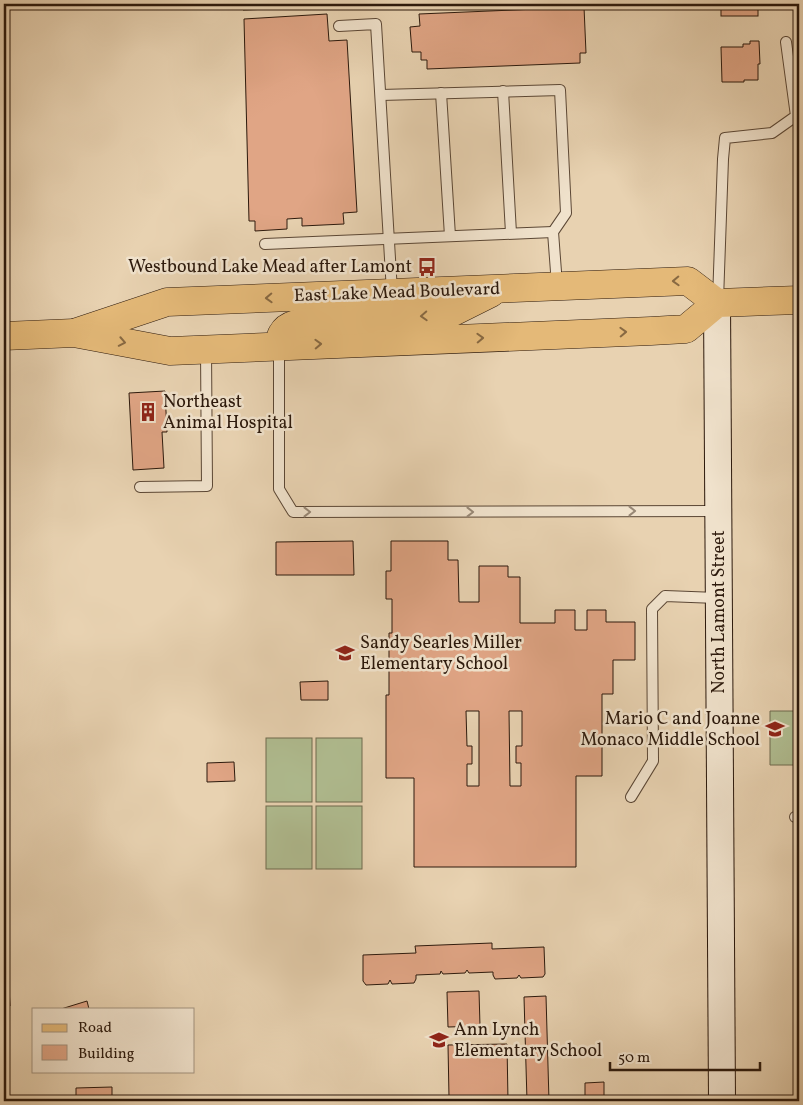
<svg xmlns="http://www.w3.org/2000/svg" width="803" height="1105" font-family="Vollkorn,serif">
<rect width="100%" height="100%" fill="#e8d2b1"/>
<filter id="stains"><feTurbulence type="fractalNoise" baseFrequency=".004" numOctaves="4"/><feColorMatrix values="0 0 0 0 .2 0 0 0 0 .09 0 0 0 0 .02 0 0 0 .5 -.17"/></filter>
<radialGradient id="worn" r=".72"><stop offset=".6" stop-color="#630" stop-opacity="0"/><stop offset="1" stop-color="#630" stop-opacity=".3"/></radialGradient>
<g fill="#b0bd91" stroke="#6e6b4e">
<polygon points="770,711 797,711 798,765 770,765"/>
<rect x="266" y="738" width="46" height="64"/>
<rect x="316" y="738" width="46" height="64"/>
<rect x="266" y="806" width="46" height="63"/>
<rect x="316" y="806" width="46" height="63"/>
</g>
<g fill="#e0a585" stroke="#2c190c" fill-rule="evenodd">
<polygon points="243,4 360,4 360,6 243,10"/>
<rect x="721" y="4" width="37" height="12"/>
<polygon points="584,7 586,53 580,53 580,63 427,69 427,60 421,60 421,52 412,52 410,27 420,26 419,14"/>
<polygon points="327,14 329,41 347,40 357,212 343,213 344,224 302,226 302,218 287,219 287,229 255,231 255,221 249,221 244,19"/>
<polygon points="750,41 759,41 760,64 758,64 758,80 744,80 744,82 722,82 721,47 743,47 743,44 750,44"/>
<polygon points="165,391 167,432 162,432 164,468 133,470 129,393"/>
<polygon points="353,541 354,575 276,575 276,542"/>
<path d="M391 541H448V560H458L459 602H479V566H508V577H520V623H555V610H575V630H587V610H606V622H635V660H613V694H602V776H576V867H414V778H386V695H389V633H392V599H386V571H391ZM466 711H479V786H467V764H472V746H467ZM509 711H522V746H516V763H521V786H510Z"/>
<polygon points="328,681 328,700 301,700 300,682"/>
<polygon points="234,762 235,781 207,782 207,763"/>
<polygon points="492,943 492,949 544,947 545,974 543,977 521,978 519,975 517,978 495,979 493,975 493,972 469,973 467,970 465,973 443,974 441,971 440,974 416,975 416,979 414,983 392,984 390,980 388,984 366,985 363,981 363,955 416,953 415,946"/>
<polygon points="8,970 10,1006 4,1006 4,971"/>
<polygon points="479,991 480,1026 448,1027 447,992"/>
<polygon points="546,996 549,1101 527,1101 524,997"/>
<polygon points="87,1001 89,1009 61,1009"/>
<polygon points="507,1044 508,1101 476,1101 476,1097 449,1097 448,1045"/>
<polygon points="604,1082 604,1101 585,1101 585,1083"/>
<polygon points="112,1087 112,1101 76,1101 76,1088"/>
</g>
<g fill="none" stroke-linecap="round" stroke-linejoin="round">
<g stroke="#5b4735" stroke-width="12">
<g id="lane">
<polyline points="339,26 376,24 392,292"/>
<polyline points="503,91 511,233"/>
<polyline points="441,93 450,236"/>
<polyline points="381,95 560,90 566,213 553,232 557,285"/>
<polyline points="265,244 553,232"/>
<polyline points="718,300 723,159 725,138 772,133 796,116 786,42"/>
<polyline points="279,347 279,489 293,512 717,511"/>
<polyline points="140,487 207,486 206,350"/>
<polyline points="631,797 653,761 652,609 665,596 717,598"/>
<polyline points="795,817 799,817"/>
</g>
</g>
<g stroke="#2c190c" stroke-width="28">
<polyline id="secondary" points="717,303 722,1101"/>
</g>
<g stroke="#2c190c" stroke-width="29">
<g id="primary">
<polyline points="77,332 167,302 688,281 717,303"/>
<polyline points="4,336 74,333 170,351 651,331 686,329 717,303 799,300"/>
<path d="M279 346C280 342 280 337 282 334 289 321 307 323 320 322L447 315 491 293"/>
</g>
</g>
<use href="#lane" stroke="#f0e2cc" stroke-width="10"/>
<use href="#secondary" stroke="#f0e2cc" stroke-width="26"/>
<use href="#primary" stroke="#e4b978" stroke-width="28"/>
</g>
<defs><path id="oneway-chevron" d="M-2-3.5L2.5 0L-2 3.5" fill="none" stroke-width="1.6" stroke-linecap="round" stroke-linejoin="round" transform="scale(1.25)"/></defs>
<g stroke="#886942">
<use href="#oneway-chevron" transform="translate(676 281) rotate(178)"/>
<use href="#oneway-chevron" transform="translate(269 298) rotate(178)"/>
<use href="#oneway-chevron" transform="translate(424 316) rotate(177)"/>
<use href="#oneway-chevron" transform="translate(623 332) rotate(-2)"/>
<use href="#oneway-chevron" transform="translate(480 338) rotate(-2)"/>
<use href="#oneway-chevron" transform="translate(122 342) rotate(11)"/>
<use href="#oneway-chevron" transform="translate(318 344) rotate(-2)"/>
</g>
<g stroke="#988876">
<use href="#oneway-chevron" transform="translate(632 511)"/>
<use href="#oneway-chevron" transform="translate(307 512)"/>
<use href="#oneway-chevron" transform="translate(470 512)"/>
</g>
<defs>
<g id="bus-bare" transform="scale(1.5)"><path d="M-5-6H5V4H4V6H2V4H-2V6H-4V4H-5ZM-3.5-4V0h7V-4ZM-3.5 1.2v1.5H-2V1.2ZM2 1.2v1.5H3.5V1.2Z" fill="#8f2418" stroke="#f0e2cc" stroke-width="2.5" paint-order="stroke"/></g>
<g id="building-bare" transform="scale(1.5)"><path d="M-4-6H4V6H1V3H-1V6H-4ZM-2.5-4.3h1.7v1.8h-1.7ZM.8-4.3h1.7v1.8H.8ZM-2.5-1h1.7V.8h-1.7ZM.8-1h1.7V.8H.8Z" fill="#8f2418" stroke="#f0e2cc" stroke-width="2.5" paint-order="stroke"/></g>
<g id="school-bare" transform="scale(1.5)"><path d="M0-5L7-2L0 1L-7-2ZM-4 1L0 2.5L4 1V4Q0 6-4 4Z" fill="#8f2418" stroke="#f0e2cc" stroke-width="2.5" paint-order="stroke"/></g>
</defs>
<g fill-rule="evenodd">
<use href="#bus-bare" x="427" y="267"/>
<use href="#building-bare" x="148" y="412"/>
<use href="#school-bare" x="345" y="653"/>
<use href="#school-bare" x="775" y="729"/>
<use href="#school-bare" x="439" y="1040"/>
</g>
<g text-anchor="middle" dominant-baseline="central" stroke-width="5" stroke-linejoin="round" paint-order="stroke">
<g font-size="18" fill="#2c190c" stroke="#f0e2cc" text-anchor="start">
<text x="412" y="267" text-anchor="end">Westbound Lake Mead after Lamont</text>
<text x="163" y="402">Northeast<tspan x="163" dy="21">Animal Hospital</tspan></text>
<text x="360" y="643">Sandy Searles Miller<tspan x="360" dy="21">Elementary School</tspan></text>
<text x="760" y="719" text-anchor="end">Mario C and Joanne<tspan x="760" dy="21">Monaco Middle School</tspan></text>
<text x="454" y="1030">Ann Lynch<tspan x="454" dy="21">Elementary School</tspan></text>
</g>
<g font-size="18" fill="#2c190c" stroke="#f0e2cc">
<text transform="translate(397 293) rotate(-2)">East Lake Mead Boulevard</text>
<text transform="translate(719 612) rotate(-90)">North Lamont Street</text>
</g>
</g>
<rect width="803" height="1105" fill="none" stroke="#e8d2b1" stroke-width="20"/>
<rect x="5" y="5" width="793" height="1095" fill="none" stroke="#2c190c" stroke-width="2.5"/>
<rect x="10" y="10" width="783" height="1085" fill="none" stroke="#2c190c"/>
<rect x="32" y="1008" width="162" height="65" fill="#f0e2cc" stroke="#a2927f"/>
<rect x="42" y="1024" width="25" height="8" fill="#e4b978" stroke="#a2927f"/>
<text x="78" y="1032" font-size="15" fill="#2c190c">Road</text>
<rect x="42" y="1045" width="25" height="15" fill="#e0a585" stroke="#a2927f"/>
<text x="78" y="1058" font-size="15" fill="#2c190c">Building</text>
<path d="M610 1062v8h150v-8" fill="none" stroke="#2c190c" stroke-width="2.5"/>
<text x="618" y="1062" font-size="15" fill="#2c190c" stroke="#f0e2cc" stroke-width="4" paint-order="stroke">50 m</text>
<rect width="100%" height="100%" filter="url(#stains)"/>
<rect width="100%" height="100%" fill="url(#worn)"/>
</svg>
